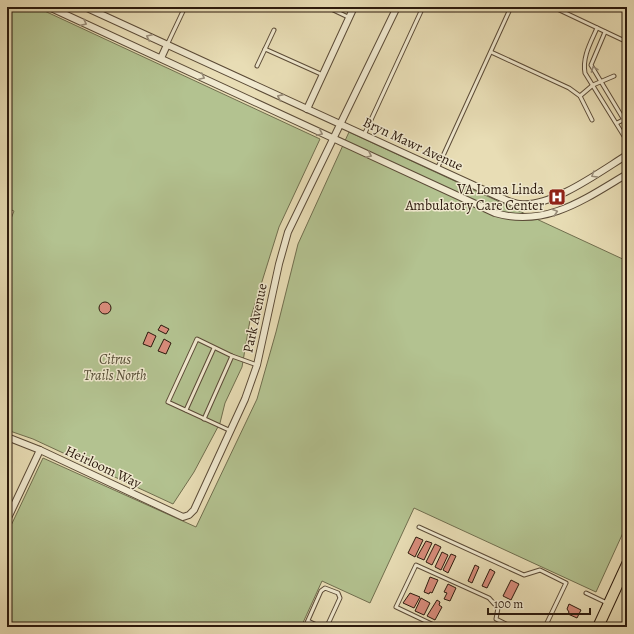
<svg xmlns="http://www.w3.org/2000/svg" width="634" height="634" font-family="Alegreya,serif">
<rect width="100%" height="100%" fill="#e8ddb5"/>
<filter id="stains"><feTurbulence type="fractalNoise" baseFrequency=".005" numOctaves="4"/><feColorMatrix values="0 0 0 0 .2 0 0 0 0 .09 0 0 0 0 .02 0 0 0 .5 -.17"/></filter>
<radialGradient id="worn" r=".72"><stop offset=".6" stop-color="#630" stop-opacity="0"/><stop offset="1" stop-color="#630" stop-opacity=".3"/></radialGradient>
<g fill="#b3c290" stroke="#706e4e">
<polygon points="7,7 36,7 320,139 279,227 250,320 242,367 225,403 220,423 194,472 173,504 33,439 7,430 7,229 14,211 7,208"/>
<polygon points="349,132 627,261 627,524 596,592 414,508 370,603 322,581 301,627 7,627 7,534 43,458 196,527 257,399 276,332 298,244"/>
</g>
<g fill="#d88c7b" stroke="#2c1a0d">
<circle cx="105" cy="308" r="6"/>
<polygon points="161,325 169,329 166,334 158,330"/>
<polygon points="148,332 156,336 151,347 143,344"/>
<polygon points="164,339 171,343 166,354 158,351"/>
<polygon points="416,537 423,540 415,557 408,553"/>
<polygon points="426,541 432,543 424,560 417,557"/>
<polygon points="435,544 441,547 432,565 426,562"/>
<polygon points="442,552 448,555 441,570 435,567"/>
<polygon points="451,554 456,556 448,573 443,570"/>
<polygon points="475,565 479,567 472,583 468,581"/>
<polygon points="490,569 495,572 487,588 482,586"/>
<polygon points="430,577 438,580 432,593 430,592 429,594 424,592"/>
<polygon points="511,580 519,584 511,600 503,596"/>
<polygon points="448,584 456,588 450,601 444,599 447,593 444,592"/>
<polygon points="410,593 420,597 414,608 403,603"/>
<polygon points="421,598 430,603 424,615 415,611"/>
<polygon points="437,600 440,602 439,605 442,607 435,620 427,616"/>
<polygon points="569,604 581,610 577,618 568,614 569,612 567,609"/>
</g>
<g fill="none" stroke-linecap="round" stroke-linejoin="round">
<g stroke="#5b4b37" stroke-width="5">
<g id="lane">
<polyline points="327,7 350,18"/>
<polyline points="553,7 627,42"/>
<path d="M597 28C591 42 582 57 585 73L627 141"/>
<polyline points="605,32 591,65 627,125"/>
<polyline points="167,45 185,7"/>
<polyline points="265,49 323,75"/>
<polyline points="491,52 569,88 580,96 592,120"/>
<polyline points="257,66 274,30"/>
<polyline points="580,96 593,85 614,76"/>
<polyline points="617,123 627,118"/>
<polyline points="364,135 423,7"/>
<polyline points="437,169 511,7"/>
<polyline points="186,410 214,348"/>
<polyline points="204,419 232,356"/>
<polyline points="231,431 168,402 197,339 232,356 257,365"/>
<polyline points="419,527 524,575 540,570 566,583 545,627"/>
<polyline points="586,593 607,603"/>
<polyline points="305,627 321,591 325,588 338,593 340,598 328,624 321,627 308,621"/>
<polyline points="438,627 396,607 416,565 489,598 498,608 496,619 512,627"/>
</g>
</g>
<g stroke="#5b4b37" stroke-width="8">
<g id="street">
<path d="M49 7 495 213C546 228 585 199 627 174"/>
<path d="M85 7 497 196C504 199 513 204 520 204 551 208 601 171 627 155"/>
<polyline points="161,58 167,45"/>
<polyline points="307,109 354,7"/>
<polyline points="7,437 40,450 183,517 189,515 194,510 245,399 257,365 279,264 288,232 397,7"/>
<polyline points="7,520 40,450"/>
</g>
</g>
<g stroke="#2c1a0d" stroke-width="12">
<polyline id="primary" points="598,627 627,564"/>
</g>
<use href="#lane" stroke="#f0e9cf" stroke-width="3"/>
<use href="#street" stroke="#f0e9cf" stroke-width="6"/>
<use href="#primary" stroke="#e8ddb5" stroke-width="10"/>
</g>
<defs><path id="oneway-chevron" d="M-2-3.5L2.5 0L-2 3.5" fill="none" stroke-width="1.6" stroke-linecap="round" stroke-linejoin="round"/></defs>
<g stroke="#988c78">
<use href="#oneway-chevron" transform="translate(84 23) rotate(25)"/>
<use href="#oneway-chevron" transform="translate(149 37) rotate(-155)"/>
<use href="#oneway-chevron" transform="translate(594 69) rotate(-110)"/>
<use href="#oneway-chevron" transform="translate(202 77) rotate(25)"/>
<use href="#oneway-chevron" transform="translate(280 97) rotate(-156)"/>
<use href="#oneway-chevron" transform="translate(320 133) rotate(25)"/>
<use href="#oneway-chevron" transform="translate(369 155) rotate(25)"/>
<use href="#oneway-chevron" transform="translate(594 175) rotate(149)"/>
<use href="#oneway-chevron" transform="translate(555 212) rotate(-18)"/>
</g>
<defs>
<g id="hospital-square" transform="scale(0.9)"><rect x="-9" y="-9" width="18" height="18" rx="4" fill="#8f2418" stroke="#f0e9cf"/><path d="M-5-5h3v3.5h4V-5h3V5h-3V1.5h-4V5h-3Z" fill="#fff"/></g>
</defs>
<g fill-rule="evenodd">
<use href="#hospital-square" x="557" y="197"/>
</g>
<g text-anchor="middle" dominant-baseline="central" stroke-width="3" stroke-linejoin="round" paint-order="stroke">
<g font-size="14" fill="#2c1a0d" stroke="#f0e9cf">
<text transform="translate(413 144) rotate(25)">Bryn Mawr Avenue</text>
<text transform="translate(255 318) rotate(-78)">Park Avenue</text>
<text transform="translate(103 467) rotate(25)">Heirloom Way</text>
</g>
<g font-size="14" fill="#2c1a0d" stroke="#f0e9cf" text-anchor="end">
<text x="544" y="189">VA Loma Linda<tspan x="544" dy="16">Ambulatory Care Center</tspan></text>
</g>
<g font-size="14" font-style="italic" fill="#544c34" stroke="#f0e9cf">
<text x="115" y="359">Citrus<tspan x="115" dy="16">Trails North</tspan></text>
</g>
</g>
<rect width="634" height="634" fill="none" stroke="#e8ddb5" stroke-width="24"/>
<rect x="8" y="8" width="618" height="618" fill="none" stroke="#2c1a0d" stroke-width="2"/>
<rect x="12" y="12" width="610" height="610" fill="none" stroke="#2c1a0d"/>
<path d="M488 608v6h102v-6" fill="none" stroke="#2c1a0d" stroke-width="2"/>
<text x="494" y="608" font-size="12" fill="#2c1a0d" stroke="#f0e9cf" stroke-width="3" paint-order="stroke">100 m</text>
<rect width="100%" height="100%" filter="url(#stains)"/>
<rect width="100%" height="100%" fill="url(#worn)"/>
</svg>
